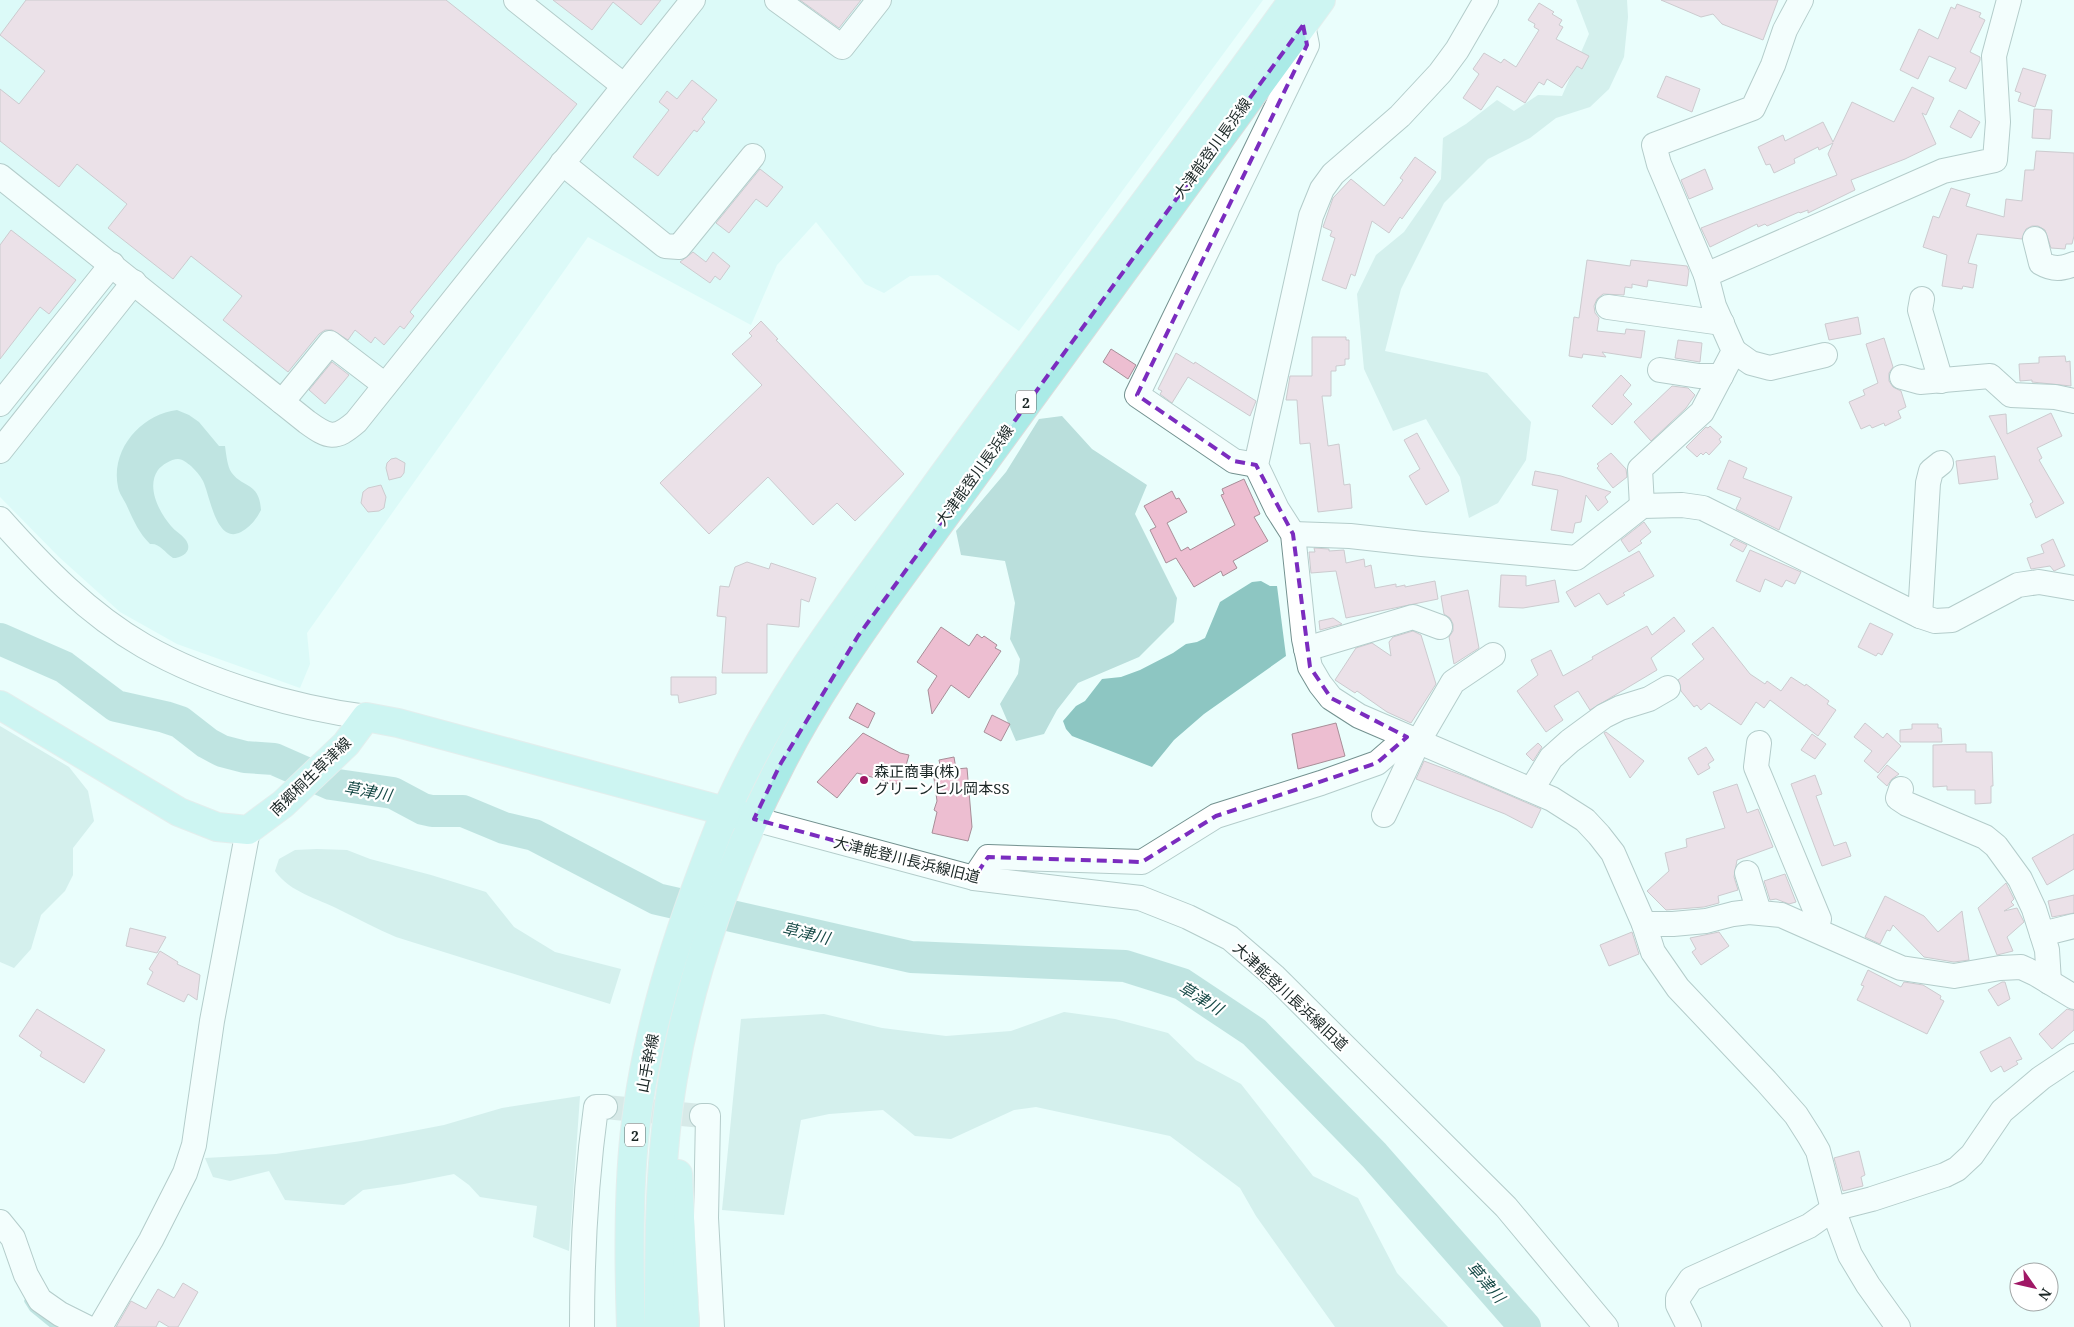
<svg xmlns="http://www.w3.org/2000/svg" width="2074" height="1327" font-family="'Noto Serif','Noto Sans JP',serif">
<rect width="100%" height="100%" fill="#eafefc"/>
<polygon fill="#ccf7f4" points="0,0 1263,0 1019,331 938,275 910,276 884,293 865,284 816,222 777,265 751,325 588,237 307,633 310,664 300,688 177,644 120,612 59,557 0,497"/>
<g fill="#badfdc">
<polygon points="1576,0 1627,0 1628,17 1624,57 1609,89 1590,107 1556,118 1530,138 1488,159 1444,203 1401,289 1385,351 1487,373 1531,422 1526,460 1498,503 1469,518 1460,477 1426,419 1393,431 1364,369 1357,294 1376,255 1404,232 1441,179 1443,138 1466,124 1497,100 1514,111 1538,95 1562,96 1589,34"/>
<polygon points="1062,416 1092,449 1147,485 1135,514 1177,598 1174,622 1139,657 1078,683 1057,710 1044,734 1016,741 1000,704 1018,674 1020,659 1010,639 1015,603 1005,561 961,555 956,531 1006,472 1039,419"/>
<polygon points="0,726 69,767 88,791 94,821 73,848 73,875 65,891 41,915 31,949 14,968 0,962"/>
<path d="M317 849 347 850 370 859 431 875 486 892 514 927 555 952 621 969 610 1004 396 937C377 929 359 919 340 910 317 898 291 893 275 871L279 859 295 850Z"/>
<polygon points="1064,1012 1115,1019 1168,1033 1196,1060 1241,1084 1313,1176 1358,1198 1397,1273 1448,1327 1335,1327 1256,1216 1240,1188 1170,1136 1036,1107 1014,1110 951,1139 915,1136 883,1110 829,1114 801,1120 784,1215 722,1210 741,1019 824,1014 882,1028 946,1036 1011,1031"/>
<polygon points="580,1096 569,1251 533,1237 537,1206 480,1197 469,1185 454,1174 404,1184 363,1190 344,1205 285,1200 269,1171 230,1181 213,1177 205,1158 276,1154 361,1141 444,1125 502,1108"/>
</g>
<g fill="#8dc6c2">
<path d="M177 410 189 415 199 422 219 446H225C226 453 227 463 230 470 241 489 259 480 261 510 256 520 250 527 241 532 216 545 210 495 203 481 200 475 195 470 191 466 187 463 183 459 178 459 171 459 162 465 158 470 146 487 159 512 171 526 175 531 181 534 185 539 194 550 183 558 173 558 164 552 160 543 150 544 138 532 133 519 126 504 123 498 119 493 118 487 110 449 142 414 177 410Z"/>
<polygon points="1261,581 1270,586 1277,586 1286,656 1204,714 1174,740 1152,767 1072,736 1066,729 1063,721 1076,706 1085,701 1102,679 1121,677 1140,670 1173,653 1186,644 1197,642 1205,638 1220,602 1252,582"/>
</g>
<g fill="none" stroke-linecap="round" stroke-linejoin="round">
<polyline stroke="#8dc6c2" stroke-width="5.5" points="27,1301 32,1309 54,1327"/>
<polyline stroke="#8dc6c2" stroke-width="32" points="0,639 64,667 116,706 165,717 180,722 207,743 222,751 245,757 274,759 331,784 393,793 423,809 432,811 463,811 504,828 534,835 657,899 911,957 1125,966 1182,984 1254,1032 1374,1155 1525,1327"/>
</g>
<g fill="#edbed1" stroke="#a88e98">
<polygon points="26,0 446,0 577,104 410,312 414,316 404,329 400,326 384,345 375,337 371,343 355,330 348,340 332,330 325,330 319,334 288,372 223,320 242,296 191,256 173,279 108,228 127,204 77,164 59,187 0,141 0,89 19,104 45,71 0,35"/>
<polygon points="553,0 661,0 641,25 613,2 592,30"/>
<polygon points="800,0 861,0 839,28"/>
<polygon points="1661,0 1778,0 1763,40 1722,24 1713,14 1701,17"/>
<polygon points="1539,3 1554,12 1552,14 1562,20 1559,25 1563,27 1556,39 1589,56 1582,69 1577,66 1562,88 1547,79 1544,85 1539,82 1525,103 1497,86 1481,110 1463,98 1479,74 1473,69 1484,53 1501,63 1504,59 1516,67 1539,30 1534,27 1535,24 1528,20"/>
<polygon points="1957,4 1981,13 1979,17 1985,20 1970,52 1980,57 1980,60 1966,89 1949,81 1956,68 1929,56 1918,79 1900,70 1919,29 1938,39 1951,7 1955,9"/>
<polygon points="2023,68 2046,75 2035,107 2018,101 2021,93 2015,91"/>
<polygon points="1666,76 1700,89 1692,112 1657,97"/>
<polygon points="692,80 717,100 702,119 705,122 697,132 694,130 658,176 633,157 669,110 659,102 667,91 677,99"/>
<polygon points="1912,87 1934,98 1926,115 1922,113 1936,144 1905,159 1851,180 1855,190 1808,213 1808,210 1800,213 1799,212 1767,226 1765,224 1758,227 1757,224 1710,247 1701,228 1837,175 1828,154 1833,143 1819,150 1818,147 1794,159 1795,163 1774,173 1770,164 1766,165 1758,147 1783,135 1785,141 1823,122 1833,142 1852,102 1894,122"/>
<polygon points="2034,109 2052,110 2050,139 2032,138"/>
<polygon points="1959,110 1980,122 1971,138 1950,127"/>
<polygon points="2036,151 2074,153 2074,236 2072,244 2066,244 2065,249 2051,248 2045,230 2038,226 2032,226 2026,229 2022,239 1977,234 1968,263 1977,265 1973,288 1963,286 1962,289 1942,286 1947,255 1923,247 1933,216 1939,218 1951,188 1970,194 1966,206 2004,217 2006,199 2022,201 2025,170 2034,170"/>
<polygon points="1415,157 1436,172 1402,219 1400,217 1389,233 1372,221 1355,276 1351,274 1346,289 1322,280 1335,238 1330,236 1332,231 1323,227 1333,198 1351,179 1384,206 1403,180 1400,178"/>
<polygon points="760,169 783,187 767,207 756,199 729,233 716,223"/>
<polygon points="1705,169 1713,189 1689,199 1681,180"/>
<polygon points="11,230 76,280 49,314 40,307 0,359 0,245"/>
<polygon points="693,252 706,262 713,252 730,266 720,280 715,276 710,283 680,262"/>
<polygon points="1587,260 1630,266 1631,260 1687,266 1689,271 1687,286 1648,280 1647,287 1632,284 1632,288 1625,287 1624,295 1603,294 1597,299 1594,306 1595,313 1599,318 1597,331 1625,334 1626,329 1645,331 1641,358 1602,352 1606,357 1583,354 1582,358 1569,356 1574,317 1579,318"/>
<polygon points="1858,317 1861,334 1829,340 1825,324"/>
<polygon points="761,321 778,339 776,340 904,474 855,521 837,503 813,525 768,477 709,534 660,483 762,385 732,354 752,336 749,333"/>
<polygon points="1312,337 1346,337 1346,340 1349,340 1349,359 1345,359 1345,365 1336,366 1336,371 1331,371 1331,396 1322,396 1328,446 1339,444 1344,485 1350,484 1352,508 1318,512 1310,443 1300,444 1297,400 1286,400 1290,376 1312,376"/>
<polygon points="1884,338 1893,367 1889,373 1889,381 1893,387 1901,391 1906,407 1898,411 1901,418 1885,426 1884,423 1872,428 1870,425 1861,429 1849,402 1865,395 1863,390 1878,383 1866,344"/>
<polygon points="1678,340 1702,343 1700,362 1675,358"/>
<polygon points="1111,349 1136,365 1128,379 1103,362"/>
<polygon points="1176,353 1194,364 1195,362 1256,401 1250,416 1188,377 1172,403 1160,394 1162,391 1158,389"/>
<polygon points="2065,356 2066,362 2070,361 2071,386 2032,382 2032,380 2020,381 2019,364 2039,363 2039,357"/>
<polygon points="332,362 349,375 325,404 309,390"/>
<polygon points="1621,375 1631,385 1623,395 1632,404 1612,425 1592,406"/>
<polygon points="1672,386 1688,388 1695,395 1686,408 1651,441 1634,422"/>
<polygon points="2051,413 2062,436 2037,448 2042,458 2039,460 2064,503 2036,518 2030,504 2033,502 1989,416 2006,414 2007,434"/>
<polygon points="1710,426 1722,437 1719,439 1721,442 1709,455 1706,452 1703,455 1701,453 1697,457 1686,447 1706,427 1708,428"/>
<polygon points="1417,433 1449,491 1426,505 1409,476 1420,469 1404,440"/>
<polygon points="1611,453 1626,469 1627,477 1613,488 1597,468 1599,466 1597,464"/>
<polygon points="1995,456 1998,479 1959,484 1956,461"/>
<polygon points="396,458 405,463 404,473 401,477 389,480 386,468 387,463 391,459"/>
<polygon points="1729,460 1747,468 1743,478 1792,497 1779,530 1736,509 1741,498 1717,489"/>
<polygon points="1535,471 1561,476 1611,492 1605,497 1608,502 1598,511 1586,495 1581,522 1575,523 1573,533 1551,530 1558,490 1532,485"/>
<polygon points="1244,479 1260,514 1254,517 1268,541 1233,561 1237,568 1223,576 1221,571 1194,587 1176,558 1166,563 1150,530 1156,527 1144,506 1172,491 1176,499 1179,498 1187,512 1167,523 1181,551 1188,547 1190,550 1235,525 1221,495 1224,494 1222,489"/>
<polygon points="381,485 386,497 384,508 379,511 368,512 361,503 363,492 368,488"/>
<polygon points="1644,522 1651,532 1640,541 1642,543 1629,552 1621,540"/>
<polygon points="1734,539 1747,545 1743,552 1730,545"/>
<polygon points="2053,539 2065,566 2054,571 2050,566 2031,569 2027,558 2044,553 2041,545"/>
<polygon points="1314,548 1329,549 1329,551 1344,550 1346,563 1364,559 1365,567 1371,565 1375,588 1396,584 1396,587 1405,585 1405,587 1435,581 1438,599 1346,618 1336,571 1311,573 1309,552 1315,552"/>
<polygon points="1750,550 1801,572 1795,584 1786,580 1782,587 1765,579 1760,592 1736,581"/>
<polygon points="1639,551 1654,576 1623,593 1625,595 1607,605 1599,593 1575,607 1566,592"/>
<polygon points="747,562 769,569 771,563 816,578 809,602 801,599 799,627 767,624 767,673 722,673 726,617 717,616 720,586 729,587 735,567"/>
<polygon points="1501,575 1526,576 1526,586 1555,580 1559,602 1523,608 1499,607"/>
<polygon points="1468,590 1479,648 1454,664 1449,637 1453,631 1453,624 1450,618 1444,614 1441,596"/>
<polygon points="1674,617 1685,631 1651,658 1657,670 1590,710 1578,691 1554,706 1563,720 1546,732 1517,691 1538,675 1531,660 1551,650 1563,676 1593,659 1592,657 1647,626 1652,635"/>
<polygon points="1333,618 1342,624 1320,630 1319,621"/>
<polygon points="1870,623 1893,634 1882,655 1878,653 1876,656 1858,647"/>
<polygon points="941,627 969,646 977,634 982,638 984,636 997,645 995,648 1001,651 969,698 951,685 932,714 928,690 937,676 917,662"/>
<polygon points="1713,627 1750,674 1765,684 1767,681 1781,691 1791,677 1805,686 1806,684 1829,701 1827,704 1836,710 1818,736 1770,700 1764,708 1756,702 1741,725 1709,703 1701,710 1697,705 1694,707 1681,691 1678,680 1704,659 1692,644"/>
<polygon points="1413,631 1421,635 1436,684 1411,723 1387,712 1357,691 1355,693 1335,680 1356,648 1372,643 1391,656 1389,642 1393,637"/>
<polygon points="671,677 716,677 716,694 679,703 678,695 671,695"/>
<polygon points="857,703 875,713 868,728 849,718"/>
<polygon points="992,715 1010,724 1001,741 984,732"/>
<polygon points="1336,723 1345,756 1298,769 1292,734"/>
<polygon points="1865,723 1883,738 1887,733 1901,746 1878,773 1864,761 1872,751 1854,737"/>
<polygon points="1912,724 1938,724 1938,728 1941,728 1942,742 1900,742 1900,730 1912,729"/>
<polygon points="1606,732 1644,761 1630,778 1604,733"/>
<polygon points="863,733 900,753 909,755 901,783 897,782 897,784 857,773 837,798 817,782"/>
<polygon points="1812,734 1826,744 1815,759 1801,750"/>
<polygon points="1538,743 1542,747 1533,761 1526,754"/>
<polygon points="1966,744 1966,752 1992,752 1993,786 1991,786 1991,803 1975,804 1975,790 1947,790 1947,786 1933,787 1933,745"/>
<polygon points="1706,747 1714,760 1708,764 1710,768 1698,775 1688,758"/>
<polygon points="954,757 956,769 967,768 972,827 968,841 932,833 937,812 934,810 937,801 933,771 941,770 939,760"/>
<polygon points="1424,761 1467,777 1541,809 1532,828 1505,814 1416,779"/>
<polygon points="1887,765 1899,774 1892,779 1887,786 1877,777"/>
<polygon points="1815,775 1822,794 1816,796 1834,846 1846,842 1851,856 1822,866 1791,784"/>
<polygon points="1737,784 1747,813 1758,809 1773,847 1737,860 1734,877 1738,890 1718,896 1719,903 1704,907 1666,910 1647,891 1669,871 1665,853 1687,847 1686,839 1725,828 1713,792"/>
<polygon points="2074,834 2074,869 2047,885 2032,858"/>
<polygon points="1785,874 1796,902 1789,904 1776,899 1770,900 1764,881"/>
<polygon points="2006,883 2014,899 2011,902 2014,905 2004,911 2017,908 2024,922 2007,937 2013,951 1997,955 1978,908"/>
<polygon points="2074,895 2074,913 2052,917 2048,901"/>
<polygon points="1885,896 1924,916 1938,932 1962,911 1969,960 1954,962 1924,957 1893,925 1890,931 1887,930 1880,944 1865,937"/>
<polygon points="130,928 166,937 157,953 126,946"/>
<polygon points="1632,932 1639,954 1609,966 1600,945"/>
<polygon points="1719,932 1729,946 1701,965 1692,952 1696,949 1690,938"/>
<polygon points="160,951 178,962 177,964 200,975 197,1000 188,994 184,1002 147,984 153,972 149,969"/>
<polygon points="1868,970 1901,987 1904,982 1923,985 1941,996 1940,999 1944,1001 1927,1034 1857,1000 1864,986 1861,985"/>
<polygon points="2002,982 2005,982 2010,999 1998,1006 1988,990"/>
<polygon points="37,1009 105,1050 84,1083 40,1056 42,1052 19,1036"/>
<polygon points="2067,1009 2074,1011 2074,1030 2052,1049 2039,1034"/>
<polygon points="2010,1037 2022,1059 2016,1061 2018,1064 2004,1072 2001,1066 1991,1072 1980,1052"/>
<polygon points="1859,1151 1865,1175 1861,1177 1863,1186 1843,1191 1834,1158"/>
<polygon points="183,1283 198,1292 178,1327 169,1327 159,1321 156,1327 116,1327 131,1301 146,1309 158,1289 174,1298"/>
</g>
<g fill="none" stroke-linecap="round" stroke-linejoin="round">
<polyline stroke="#c0d3d1" stroke-width="24" stroke-dasharray="24 12" stroke-linecap="butt" points="605,1107 702,1116"/>
<g stroke="#73918f" stroke-width="26">
<g id="minor">
<polyline points="516,0 623,85"/>
<polyline points="777,0 842,47 879,0"/>
<polyline points="1486,0 1457,50 1440,73 1400,116 1333,174 1322,189 1311,216 1256,465 1277,509 1293,534 1304,639 1310,667 1320,684 1331,698 1359,716 1552,799 1585,820 1599,835 1613,853 1644,924 1653,952 1678,988 1766,1081 1796,1115 1810,1137 1818,1151 1833,1209 1850,1255 1868,1285 1898,1327"/>
<polyline points="562,163 665,246 679,247 753,156"/>
<path d="M0 176 307 422C329 438 335 440 356 422L693 0"/>
<path d="M2035 239 2041 263C2053 270 2062 269 2074 264"/>
<polyline points="1706,275 1659,164 1654,145 1753,108 1773,65 1785,30 1801,0"/>
<polyline points="1922,299 1920,310 1941,381"/>
<polyline points="1608,307 1722,323"/>
<polyline points="1734,351 1751,363 1770,368 1825,355"/>
<polyline points="1660,370 1699,376 1721,376"/>
<polyline points="1902,377 1920,382 1990,376 2011,395 2055,397 2074,401"/>
<polyline points="282,402 330,343 385,385"/>
<polyline points="0,404 112,264"/>
<polyline points="0,451 134,282"/>
<polyline points="1256,465 1234,461 1137,395 1307,45 1303,25"/>
<polyline points="1642,506 1640,469 1702,412 1734,351 1714,306 1706,275 1943,171 1995,160 1998,122 1994,56 2009,0"/>
<path d="M0 519C42 566 88 614 144 646 209 683 292 707 366 717"/>
<polyline points="1293,534 1350,536 1422,544 1576,558 1642,506 1682,505 1703,508 1920,616 1935,621 1952,620 2018,585 2039,582 2074,588"/>
<polyline points="1920,616 1928,483 1931,471 1941,463"/>
<polyline points="1306,649 1413,617 1440,627"/>
<polyline points="1759,743 1756,767 1819,919 1816,929"/>
<polyline points="1532,789 1551,758 1570,741 1604,716 1620,708 1649,699 1668,688"/>
<polyline points="1901,789 1898,798 1907,804 1985,837 1996,846 2020,879 2034,909 2047,950 2049,982"/>
<polyline points="1384,815 1418,742 1453,682 1493,655"/>
<polyline points="754,819 974,878 1140,898 1188,917 1230,938 1274,976 1506,1207 1606,1327"/>
<polyline points="1747,873 1759,912"/>
<polyline points="974,878 988,857 1142,862 1216,816 1321,783 1377,763 1407,737"/>
<polyline points="1644,924 1673,924 1706,921 1733,914 1749,912 1781,915 1901,968 1954,976 2000,968 2021,967 2036,974 2074,997"/>
<polyline points="2042,934 2074,926"/>
<polyline points="702,1116 708,1116 706,1218 712,1327"/>
<polyline points="0,1222 13,1238 26,1275 40,1300 60,1314 86,1327"/>
<polyline points="100,1327 151,1240 185,1173 194,1145 212,1021 248,830"/>
<path d="M582 1327C582 1253 586 1180 596 1107H605"/>
<polyline points="1689,1327 1678,1305 1678,1298 1691,1279 1809,1226 1833,1209 1872,1199 1945,1175 1957,1169 1972,1155 2002,1111 2041,1078 2074,1056"/>
</g>
</g>
<g stroke="#dadcdc" stroke-width="30">
<g id="major">
<polyline points="0,705 179,812 217,827 248,830 283,804 346,744 366,717 398,723 743,816"/>
<polyline points="678,1174 685,1327"/>
<path d="M631 1327C629 1269 628 1210 633 1151 642 1040 678 931 719 828 768 706 850 603 926 499 1047 331 1173 168 1293 0"/>
<path d="M659 1327C659 1244 659 1161 673 1078 691 973 731 859 781 764 812 703 851 646 891 590L1321 0"/>
</g>
</g>
<use href="#minor" stroke="#fff" stroke-width="24"/>
<use href="#major" stroke="#aaebe7" stroke-width="28"/>
</g>
<path d="M0 0H2074V1327H0ZM1303 25 1307 45 1137 395 1234 461 1256 465 1293 534 1310 667 1331 698 1407 737 1377 763 1216 816 1142 862 988 857 974 878 754 819 781 763 858 636Z" fill="#eafefc" fill-opacity=".55" fill-rule="evenodd"/>
<path fill="none" stroke="#7b2cbf" stroke-width="4" stroke-dasharray="10 6" stroke-linejoin="round" d="M1303 25 1307 45 1137 395 1234 461 1256 465 1293 534 1310 667 1331 698 1407 737 1377 763 1216 816 1142 862 988 857 974 878 754 819 781 763 858 636Z"/>
<circle fill="#a01866" stroke="#fff" stroke-width="2" cx="864" cy="780" r="5"/>
<g text-anchor="middle" dominant-baseline="central" stroke-width="4.5" stroke-linejoin="round" paint-order="stroke">
<g fill="#fff" stroke="#5f6766" stroke-width="1">
<rect x="1016" y="390.5" width="20" height="23" rx="4"/>
<rect x="625" y="1123.5" width="20" height="23" rx="4"/>
</g>
<g font-size="14" font-weight="bold" fill="#1a2625">
<text x="1026" y="402">2</text>
<text x="635" y="1135">2</text>
</g>
<g font-size="15" fill="#1a2625" stroke="#fff">
<text transform="translate(1212 148) rotate(-54)">大津能登川長浜線</text>
<text transform="translate(974 475) rotate(-54)">大津能登川長浜線</text>
<text transform="translate(310 776) rotate(-44)">南郷桐生草津線</text>
<text transform="translate(907 859) rotate(14)">大津能登川長浜線旧道</text>
<text transform="translate(1291 996) rotate(43)">大津能登川長浜線旧道</text>
<text transform="translate(647 1063) rotate(-79)">山手幹線</text>
</g>
<g font-size="15" fill="#1a2625" stroke="#fff" text-anchor="start">
<text x="874" y="771">森正商事(株)<tspan x="874" dy="17">グリーンヒル岡本SS</tspan></text>
</g>
<g font-size="16" font-style="italic" fill="#174a47" stroke="#fff">
<text transform="translate(368 791) rotate(10)">草津川</text>
<text transform="translate(806 933) rotate(13)">草津川</text>
<text transform="translate(1201 998) rotate(31)">草津川</text>
<text transform="translate(1486 1282) rotate(49)">草津川</text>
</g>
</g>
<g transform="translate(2034 1287) rotate(124)"><circle r="24" fill="#ffffff" stroke="#a3a8a8"/>
<path d="M0-4L9 19L0 12L-9 19Z" fill="#a01866"/>
<text y="-8" font-size="14" font-weight="bold" text-anchor="middle" fill="#1a2625">N</text>
</g>
</svg>
